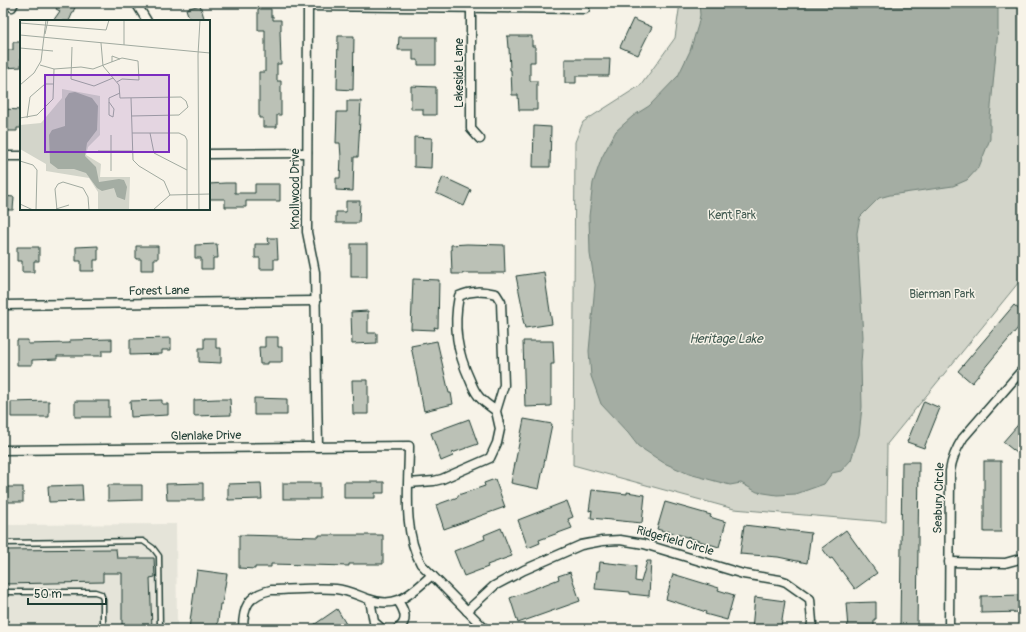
<svg xmlns="http://www.w3.org/2000/svg" width="1026" height="632" font-family="Pangolin,sans-serif">
<rect width="100%" height="100%" fill="#f7f3e8"/>
<filter id="ink" filterUnits="userSpaceOnUse"><feTurbulence type="fractalNoise" baseFrequency=".025" numOctaves="2"/><feDisplacementMap in="SourceGraphic" scale="8" xChannelSelector="R" yChannelSelector="G"/><feConvolveMatrix kernelMatrix="1 2 1 2 8 2 1 2 1" color-interpolation-filters="sRGB"/></filter>
<g filter="url(#ink)">
<polygon fill="#e5e4d9" points="176,524 177,629 3,629 3,525"/>
<polygon fill="#d3d5ca" stroke="#79897f" points="680,3 1023,3 1023,277 887,444 886,522 734,509 573,465 575,142 583,122 641,85 675,38"/>
<polygon fill="#a4ada3" stroke="#6f8077" points="699,3 998,3 998,30 990,118 990,139 979,167 967,180 953,186 890,195 879,198 860,217 857,233 863,337 861,363 862,407 859,435 851,460 841,471 832,473 824,484 796,494 777,495 757,492 741,483 730,485 689,474 664,463 638,446 628,433 601,404 591,376 589,351 595,285 590,254 589,216 593,183 602,157 616,131 633,116 649,106 678,76 690,51 698,25 700,15"/>
<g fill="#bbc1b6" stroke="#1f3d34">
<polygon points="59,3 77,3 69,21 53,21 60,11 56,9"/>
<polygon points="200,5 205,21 190,21 186,9"/>
<polygon points="258,9 271,9 271,16 273,16 273,20 281,20 281,30 280,30 281,64 277,64 277,81 281,81 281,115 277,115 277,127 263,127 263,118 259,118 259,72 265,72 265,30 258,30"/>
<polygon points="633,19 652,27 638,55 620,47"/>
<polygon points="338,36 354,36 353,90 337,89"/>
<polygon points="507,36 532,36 532,46 535,46 535,62 530,62 530,81 537,81 537,110 519,110 518,95 512,95 511,70 510,70 509,48 508,48"/>
<polygon points="399,37 436,37 436,65 418,65 418,60 413,60 413,50 398,50"/>
<polygon points="13,42 21,42 21,67 4,68 4,50 13,50"/>
<polygon points="565,59 610,59 609,76 576,76 576,83 565,83"/>
<polygon points="411,86 436,87 436,115 423,115 423,109 411,109"/>
<polygon points="347,101 361,101 358,157 354,157 353,191 336,190 336,178 340,178 341,157 340,143 336,143 337,112 347,112"/>
<polygon points="4,109 21,110 21,128 17,128 17,131 4,131"/>
<polygon points="534,126 551,127 550,167 533,167"/>
<polygon points="414,137 432,138 431,168 414,167"/>
<polygon points="443,177 471,190 464,206 436,193"/>
<polygon points="225,183 235,183 235,193 255,193 255,184 280,184 280,201 246,201 246,207 225,207 225,199 209,199 209,184"/>
<polygon points="3,196 14,197 13,210 3,210"/>
<polygon points="346,201 360,201 359,223 336,223 336,212 346,212"/>
<polygon points="268,238 277,238 278,259 274,259 274,269 260,269 260,258 255,258 255,244 269,244"/>
<polygon points="217,244 218,258 213,258 213,269 201,269 201,258 195,258 195,245"/>
<rect x="351" y="244" width="16" height="33"/>
<polygon points="467,244 504,245 505,273 463,273 463,274 452,274 451,245"/>
<polygon points="98,246 98,260 94,260 94,271 81,271 81,261 76,261 76,247"/>
<polygon points="136,246 158,246 158,259 154,259 154,270 141,270 141,259 136,259"/>
<polygon points="17,247 39,247 39,261 34,261 34,272 22,272 22,261 17,261"/>
<polygon points="544,272 552,324 525,328 522,316 524,316 516,276"/>
<polygon points="413,279 439,280 438,328 434,327 435,330 411,329"/>
<polygon points="1014,305 1023,313 1023,322 972,383 958,371"/>
<polygon points="368,311 368,333 377,333 377,343 352,344 351,312"/>
<polygon points="265,337 278,337 278,347 282,347 282,362 268,362 268,364 260,364 259,347 265,347"/>
<polygon points="171,338 171,350 162,350 162,354 130,355 130,339"/>
<polygon points="204,338 216,338 216,348 221,348 221,363 199,362 199,348 204,348"/>
<polygon points="112,339 112,351 102,351 102,356 57,356 57,359 32,360 32,365 17,365 17,340 28,340 28,344 70,343 70,340"/>
<polygon points="437,341 449,393 451,393 453,404 424,411 411,346"/>
<polygon points="523,341 553,341 554,364 551,364 551,406 525,407"/>
<polygon points="352,380 368,380 368,414 353,414"/>
<polygon points="254,398 287,399 287,415 254,415"/>
<polygon points="218,399 230,399 231,415 194,416 194,400"/>
<polygon points="162,400 162,404 168,404 168,415 131,417 130,401"/>
<polygon points="49,401 49,417 11,417 11,402"/>
<rect x="75" y="401" width="34" height="16"/>
<polygon points="924,401 940,408 924,448 907,442"/>
<polygon points="469,419 478,444 452,453 453,456 441,461 431,433"/>
<polygon points="524,419 552,424 539,489 511,483"/>
<polygon points="1023,419 1023,446 1017,453 1003,442"/>
<rect x="984" y="461" width="17" height="71"/>
<polygon points="902,462 919,462 917,629 900,629"/>
<polygon points="495,479 505,507 444,529 436,505 458,497 458,495 485,486 484,483"/>
<polygon points="344,482 384,482 384,493 375,493 375,498 344,498"/>
<polygon points="203,483 203,500 167,500 166,484"/>
<polygon points="261,483 262,499 228,500 228,484"/>
<rect x="283" y="483" width="37" height="16"/>
<polygon points="82,485 83,501 49,502 48,486"/>
<polygon points="108,485 142,485 142,500 108,501"/>
<rect x="3" y="487" width="20" height="15"/>
<polygon points="592,490 627,494 627,492 645,495 642,523 591,518 592,510 589,511"/>
<polygon points="567,501 573,517 568,519 572,528 539,540 540,543 528,548 518,520"/>
<polygon points="665,502 711,515 710,517 726,522 719,547 667,531 667,532 657,529"/>
<polygon points="744,525 811,533 807,563 778,557 740,554"/>
<polygon points="501,528 512,556 487,565 488,567 464,576 454,551 485,539 484,535"/>
<polygon points="846,530 877,573 855,589 832,558 830,559 822,548"/>
<polygon points="239,535 319,537 319,535 383,535 383,564 349,564 349,566 271,564 271,567 255,567 255,569 239,568"/>
<polygon points="116,549 117,558 154,558 155,577 150,578 152,629 122,629 122,573 103,573 103,582 3,584 3,550"/>
<polygon points="647,561 651,561 649,596 630,594 630,592 595,589 597,571 599,571 600,562 636,566 635,581 641,582"/>
<polygon points="197,570 227,574 222,604 220,604 217,629 189,629"/>
<polygon points="570,572 580,601 518,623 510,598 559,579 558,576"/>
<polygon points="673,574 719,588 718,590 734,595 727,620 705,614 706,612 666,599"/>
<polygon points="1023,595 1023,612 981,613 981,596"/>
<polygon points="755,597 785,601 781,627 769,625 769,629 752,629"/>
<polygon points="876,602 876,619 874,619 874,629 848,629 846,603"/>
<polygon points="337,609 349,629 308,629"/>
</g>
<g fill="none" stroke-linecap="round" stroke-linejoin="round">
<g stroke="#1f3d34" stroke-width="7">
<g id="service">
<polyline points="3,543 143,541 153,548 159,556 160,629"/>
<polyline points="3,592 95,592 101,594 103,599 103,629"/>
</g>
</g>
<g stroke="#1f3d34" stroke-width="11">
<g id="minor">
<polyline points="136,3 147,21"/>
<polyline points="308,3 307,232 315,272 318,447"/>
<polyline points="471,3 471,129 480,139"/>
<polyline points="308,6 585,9"/>
<polyline points="12,7 14,3"/>
<polyline points="209,154 307,153"/>
<polyline points="3,156 21,156"/>
<polyline points="3,305 316,301"/>
<path d="M3 450 409 446C409 484 402 530 421 564L485 629"/>
<path d="M409 483 434 481 442 479 490 458 497 443 500 429 496 411 504 385 501 302 496 294C482 291 472 290 459 296 453 327 457 352 470 380 472 385 474 390 477 394 481 401 490 406 496 411"/>
<polyline points="949,562 1005,563 1023,558"/>
<polyline points="370,600 374,622 382,629"/>
<polyline points="467,611 494,586 524,570 581,545 602,541 620,540 644,544 743,574 780,580 786,582 810,599 812,622 811,629"/>
<path d="M243 629C243 607 248 595 271 590 292 590 315 587 336 589 347 590 357 595 368 599 398 610 411 593 432 575"/>
<path d="M397 629C409 622 405 611 398 601"/>
<path d="M949 629 950 471C952 458 956 449 963 438L1023 369"/>
</g>
</g>
<use href="#service" stroke="#f7f3e8" stroke-width="4"/>
<use href="#minor" stroke="#f7f3e8" stroke-width="8"/>
</g>
</g>
<g text-anchor="middle" dominant-baseline="central" stroke-width="3" stroke-linejoin="round" paint-order="stroke">
<g font-size="12" fill="#1f3d34" stroke="#f7f3e8">
<text transform="translate(459 73) rotate(-90)">Lakeside Lane</text>
<text transform="translate(295 189) rotate(-90)">Knollwood Drive</text>
<text transform="translate(159 291) rotate(-1)">Forest Lane</text>
<text transform="translate(206 436) rotate(-1)">Glenlake Drive</text>
<text transform="translate(939 498) rotate(-88)">Seabury Circle</text>
<text transform="translate(675 541) rotate(16)">Ridgefield Circle</text>
</g>
<g font-size="12" fill="#435b52" stroke="#f7f3e8">
<text x="732" y="215">Kent Park</text>
<text x="942" y="294">Bierman Park</text>
</g>
<g font-size="13" font-style="italic" fill="#405950" stroke="#f7f3e8">
<text x="726" y="339">Heritage Lake</text>
</g>
</g>
<g transform="translate(20 20)">
<rect width="190" height="190" fill="#f7f3e8"/>
<path d="M42 69 80 76V115L68 127 66 135 81 144 80 157H110L109 190H78V172L69 158 26 151V144L0 129V105L21 103 42 78Z" fill="#d3d5ca"/>
<path d="M55 72 72 78 78 86 77 110 67 123 65 136 76 147 79 162 99 159 104 160 107 167 105 180 97 177 94 168 82 171 77 168 66 153 54 149H38L30 143 29 115 32 110 45 106V79L49 73Z" fill="#a4ada3"/>
<path fill="none" stroke="#a1aaa0" stroke-width="1" d="M0 3 86 10 89 0M25 14 28 0M0 15 190 33M81 23 83 46 99 65 100 78 161 77 166 81 168 87M104 25V0M52 27 51 59 74 66 93 58M0 28 33 31M92 42V36L100 39M20 45 34 49 61 47 73 49 102 38 118 41 119 60 102 59 97 62M0 65 14 53 21 41 26 0M111 78 113 140 119 146 144 161 150 175M89 82 94 89 93 97 89 95V78L100 73M111 96 159 95 168 87M0 98 17 95 33 79 34 49M7 98 10 77 25 64H34M112 113H159L165 116 167 120V190M130 113 134 133 167 150M78 131H112M0 141 13 145 17 150 16 190M91 151V115M0 184 13 190M36 189 49 185M37 190 35 169 38 164 43 162 63 168 68 177 69 190M133 190 150 175 190 174M179 190 178 35 180 0"/>
<path fill="#7b2cbf" fill-opacity="0.15" stroke="#7b2cbf" stroke-width="2" d="M25 55H149V132H25Z"/>
<rect width="190" height="190" fill="none" stroke="#1f3d34" stroke-width="2"/>
</g>
<rect width="1026" height="632" fill="none" stroke="#f7f3e8" stroke-width="16"/>
<rect x="8" y="8" width="1010" height="616" fill="none" stroke="#1f3d34" stroke-width="1.5" filter="url(#ink)"/>
<path d="M28 598v6h78v-6" fill="none" stroke="#1f3d34" stroke-width="2"/>
<text x="34" y="598" font-size="12" fill="#1f3d34" stroke="#f7f3e8" stroke-width="3" paint-order="stroke">50 m</text>
</svg>
